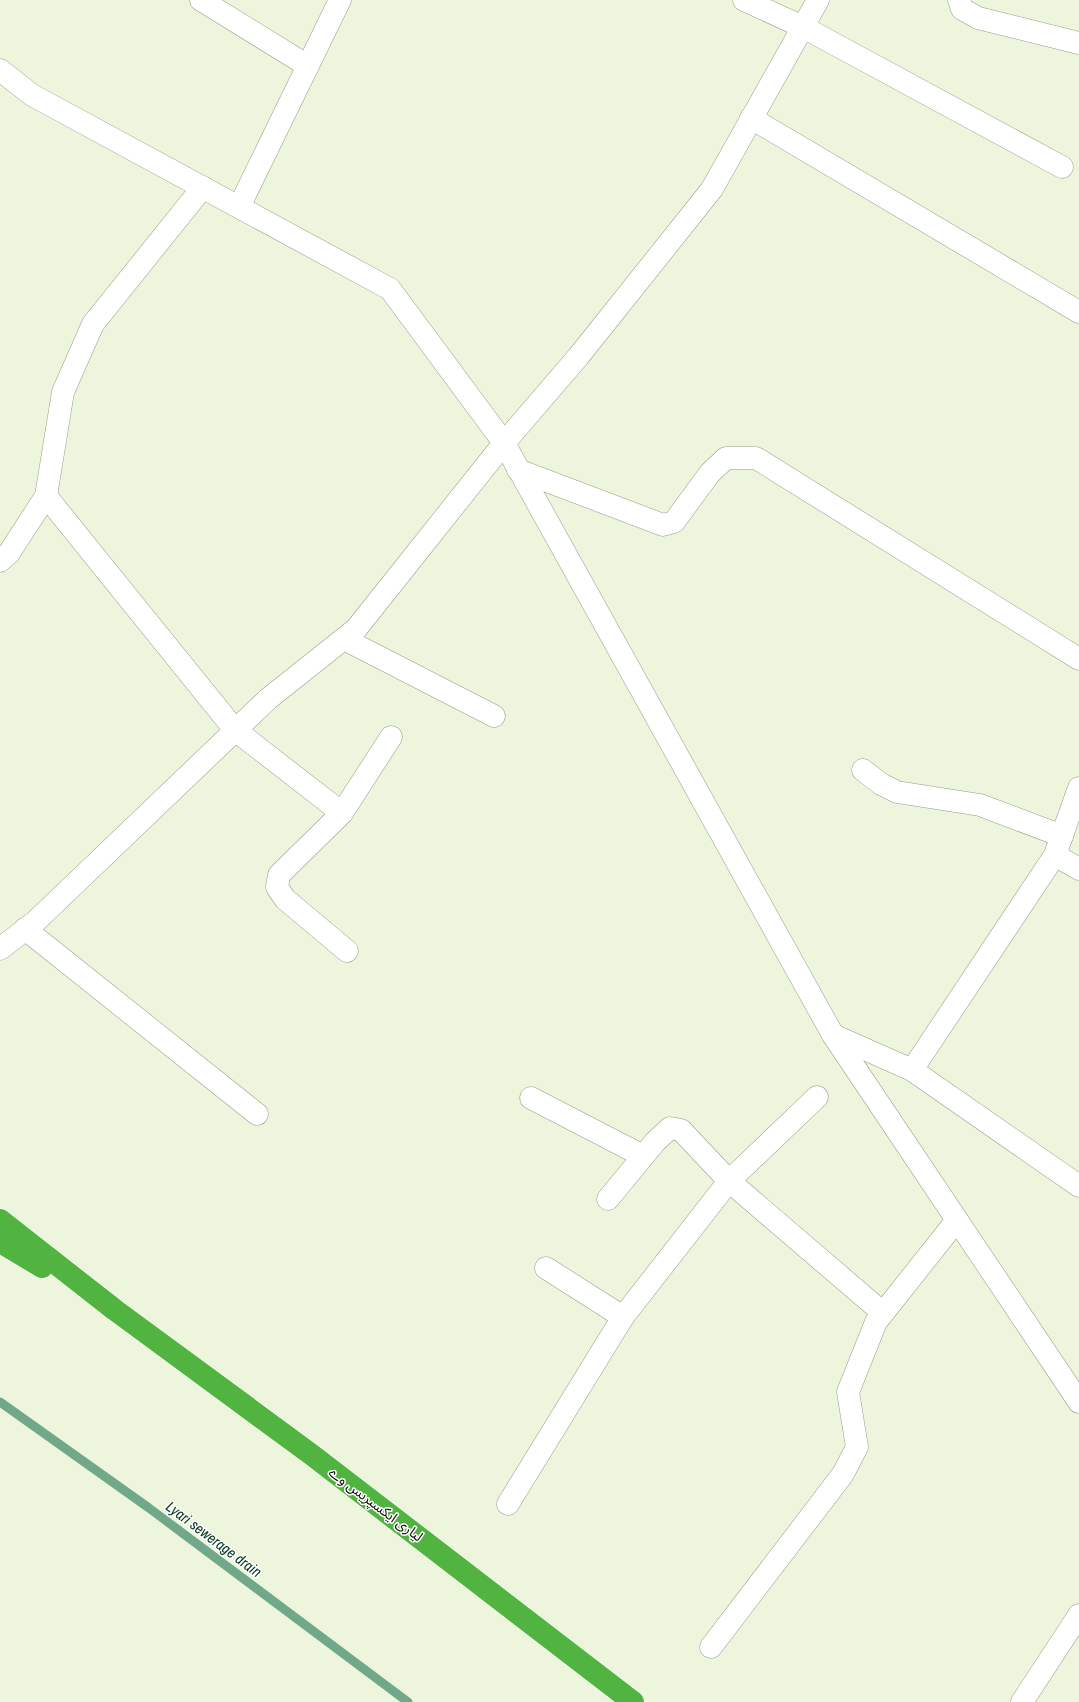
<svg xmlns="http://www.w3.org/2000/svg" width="1079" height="1702" font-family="'Archivo Narrow','Noto Sans Arabic',sans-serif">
<rect width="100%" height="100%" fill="#edf6dc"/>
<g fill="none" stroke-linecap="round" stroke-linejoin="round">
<polyline stroke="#71a88a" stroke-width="9" points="0,1402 149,1508 408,1702"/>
<g stroke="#959d85" stroke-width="23">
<g id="minor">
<polyline points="201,0 308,66"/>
<polyline points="744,0 803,27 1062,167"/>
<polyline points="959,0 962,9 978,18 1079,43"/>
<polyline points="0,70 32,95 390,289 504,443 833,1035 1079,1402"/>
<polyline points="751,118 1079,312"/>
<polyline points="239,207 340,0"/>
<polyline points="518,470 663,525 674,522 710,473 726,458 756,458 1079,659"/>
<polyline points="46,496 235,730 342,813"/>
<polyline points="0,561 9,553 46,496 63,392 93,324 203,187"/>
<polyline points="344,639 494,716"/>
<polyline points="863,770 881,784 897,792 980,805 1062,836"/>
<polyline points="1055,855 1079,869"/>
<polyline points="25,929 257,1114"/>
<polyline points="0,949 36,921 268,699 356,629 504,443 578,357 712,189 818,0"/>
<polyline points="347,951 285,899 277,887 279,875 342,813 391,737"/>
<polyline points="833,1035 912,1070 1079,1186"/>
<polyline points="912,1070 1055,855 1079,788"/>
<polyline points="531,1098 643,1156"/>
<polyline points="608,1199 655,1142 670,1128 681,1130 729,1181 883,1313"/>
<polyline points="546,1268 623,1317"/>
<polyline points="508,1504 623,1317 729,1181 817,1097"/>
<polyline points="711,1647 843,1474 857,1447 848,1392 876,1322 957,1220"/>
<polyline points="1022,1702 1079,1615"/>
</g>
</g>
<g stroke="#fff" stroke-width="23">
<g id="highway">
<polyline points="0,1220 115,1310 312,1455 633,1702"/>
<polyline points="0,1242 42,1267"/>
</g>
</g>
<use href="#minor" stroke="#fff" stroke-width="22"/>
<use href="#highway" stroke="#51b441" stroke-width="22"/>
</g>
<g text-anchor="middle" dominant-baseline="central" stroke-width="3" stroke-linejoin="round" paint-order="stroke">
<g font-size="14" fill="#0c0f07" stroke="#fff">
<text transform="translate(376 1504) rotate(37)">لیاری ایکسپریس وے</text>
</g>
<g font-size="15" font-style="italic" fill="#083723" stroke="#fff">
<text transform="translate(214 1539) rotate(37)">Lyari sewerage drain</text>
</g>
</g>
</svg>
